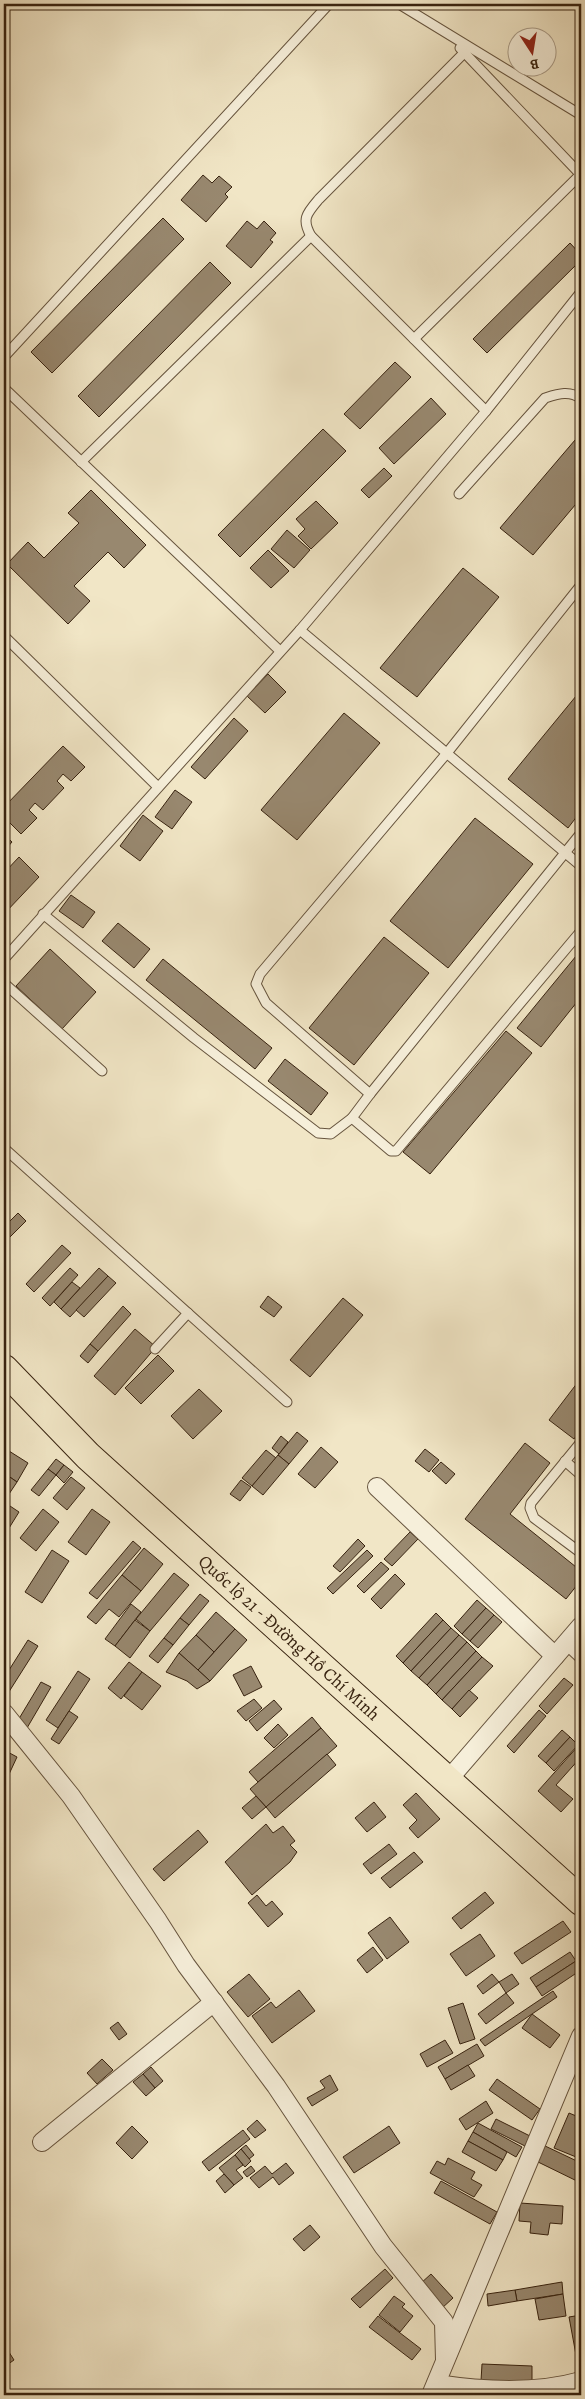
<svg xmlns="http://www.w3.org/2000/svg" width="585" height="2399" font-family="Alegreya,serif">
<rect width="100%" height="100%" fill="#f1e6c6"/>
<filter id="stains"><feTurbulence type="fractalNoise" baseFrequency=".004" numOctaves="4"/><feColorMatrix values="0 0 0 0 .2 0 0 0 0 .09 0 0 0 0 .02 0 0 0 .5 -.17"/></filter>
<radialGradient id="worn" r=".72"><stop offset=".6" stop-color="#630" stop-opacity="0"/><stop offset="1" stop-color="#630" stop-opacity=".3"/></radialGradient>
<g fill="#98886f" stroke="#382310">
<polygon points="203,175 212,183 219,176 232,187 225,194 228,197 206,222 181,200"/>
<polygon points="163,218 184,239 52,373 31,352"/>
<polygon points="247,221 257,229 264,221 276,233 270,240 273,242 251,268 226,246"/>
<polygon points="570,243 581,255 581,260 487,353 473,339"/>
<polygon points="210,262 231,283 99,417 78,396"/>
<polygon points="395,362 411,377 360,429 344,414"/>
<polygon points="431,398 446,414 394,464 379,448"/>
<polygon points="323,429 346,451 240,557 218,535"/>
<polygon points="581,433 581,498 533,555 500,528"/>
<polygon points="384,468 392,476 369,498 361,490"/>
<polygon points="91,490 146,545 124,568 108,552 74,586 90,601 68,624 7,564 28,542 44,558 79,523 68,513"/>
<polygon points="316,501 338,523 311,549 298,536 305,529 296,519"/>
<polygon points="287,530 310,550 294,568 271,549"/>
<polygon points="268,550 289,571 271,588 250,568"/>
<polygon points="463,568 499,597 417,697 380,668"/>
<polygon points="268,674 286,692 265,713 247,696"/>
<polygon points="581,690 581,811 568,828 508,779"/>
<polygon points="344,713 380,743 297,840 261,810"/>
<polygon points="234,718 248,731 205,779 191,767"/>
<polygon points="63,746 85,767 71,781 63,774 57,781 64,788 43,810 35,803 29,810 37,818 21,834 4,817 4,807"/>
<polygon points="175,790 192,802 172,829 155,817"/>
<polygon points="143,815 163,831 140,861 120,846"/>
<polygon points="475,818 533,864 448,968 390,921"/>
<polygon points="4,834 12,842 4,851"/>
<polygon points="19,857 39,877 4,914 4,873"/>
<polygon points="71,895 95,912 83,928 59,911"/>
<polygon points="118,923 150,949 134,968 102,941"/>
<polygon points="384,937 429,973 354,1065 309,1028"/>
<polygon points="50,949 96,992 62,1029 16,986"/>
<polygon points="581,950 581,997 541,1047 517,1028"/>
<polygon points="163,959 272,1048 255,1069 146,980"/>
<polygon points="506,1031 532,1053 430,1174 403,1152"/>
<polygon points="285,1059 328,1093 311,1115 268,1081"/>
<polygon points="18,1213 26,1221 4,1243 4,1227"/>
<polygon points="62,1245 71,1253 34,1292 26,1284"/>
<polygon points="70,1268 78,1275 50,1306 42,1298"/>
<polygon points="99,1268 108,1276 70,1317 61,1309"/>
<polygon points="108,1276 116,1283 84,1317 76,1310"/>
<polygon points="72,1282 80,1288 61,1309 54,1302"/>
<polygon points="268,1296 282,1307 274,1317 260,1307"/>
<polygon points="343,1298 363,1315 310,1377 290,1360"/>
<polygon points="123,1306 131,1314 98,1351 90,1344"/>
<polygon points="135,1329 156,1347 115,1395 94,1376"/>
<polygon points="90,1344 98,1351 88,1363 80,1356"/>
<polygon points="158,1355 174,1371 141,1404 125,1388"/>
<polygon points="581,1378 581,1429 574,1439 549,1420"/>
<polygon points="199,1389 222,1411 193,1439 171,1416"/>
<polygon points="297,1432 308,1441 289,1464 278,1455"/>
<polygon points="281,1436 288,1442 279,1454 272,1448"/>
<polygon points="525,1443 550,1463 510,1514 581,1571 581,1580 566,1599 465,1519"/>
<polygon points="321,1447 338,1462 315,1488 298,1474"/>
<polygon points="425,1449 439,1460 429,1472 415,1461"/>
<polygon points="266,1450 276,1458 252,1486 242,1478"/>
<polygon points="9,1451 28,1463 17,1482 4,1473 4,1460"/>
<polygon points="278,1455 289,1464 263,1495 252,1486"/>
<polygon points="56,1459 64,1465 56,1475 48,1469"/>
<polygon points="441,1462 455,1474 446,1484 432,1471"/>
<polygon points="64,1465 73,1472 64,1483 56,1475"/>
<polygon points="48,1469 56,1475 39,1496 31,1490"/>
<polygon points="4,1473 17,1482 7,1497 4,1496"/>
<polygon points="71,1477 85,1488 67,1510 53,1498"/>
<polygon points="241,1480 251,1487 240,1501 230,1494"/>
<polygon points="4,1502 19,1512 6,1533 4,1532"/>
<polygon points="43,1509 59,1522 36,1551 20,1538"/>
<polygon points="92,1509 110,1522 86,1555 68,1542"/>
<polygon points="410,1532 418,1539 392,1566 384,1559"/>
<polygon points="358,1539 365,1546 340,1572 333,1566"/>
<polygon points="133,1541 141,1548 97,1599 89,1593"/>
<polygon points="144,1548 163,1564 141,1591 122,1575"/>
<polygon points="52,1550 69,1561 42,1603 25,1592"/>
<polygon points="367,1550 373,1556 333,1594 327,1588"/>
<polygon points="381,1562 389,1569 364,1593 357,1586"/>
<polygon points="174,1573 189,1585 150,1631 136,1619"/>
<polygon points="395,1574 405,1584 381,1609 371,1599"/>
<polygon points="122,1575 141,1591 119,1617 109,1609 96,1624 87,1617"/>
<polygon points="200,1594 209,1601 189,1625 180,1618"/>
<polygon points="477,1600 486,1608 462,1634 454,1626"/>
<polygon points="131,1604 141,1612 115,1646 105,1639"/>
<polygon points="486,1608 494,1615 470,1641 462,1634"/>
<polygon points="216,1612 235,1629 214,1652 196,1635"/>
<polygon points="436,1613 443,1620 403,1663 396,1656"/>
<polygon points="494,1615 502,1622 478,1648 470,1641"/>
<polygon points="180,1618 189,1625 173,1645 164,1638"/>
<polygon points="135,1620 150,1631 130,1658 115,1646"/>
<polygon points="443,1620 451,1628 411,1671 403,1663"/>
<polygon points="451,1628 459,1635 419,1678 411,1671"/>
<polygon points="235,1629 247,1640 210,1681 198,1670"/>
<polygon points="196,1635 214,1652 198,1670 179,1653"/>
<polygon points="459,1635 467,1642 427,1685 419,1678"/>
<polygon points="164,1638 173,1645 158,1663 149,1656"/>
<polygon points="28,1640 38,1646 5,1698 4,1678"/>
<polygon points="467,1642 476,1651 436,1694 427,1685"/>
<polygon points="476,1651 482,1657 442,1700 436,1694"/>
<polygon points="179,1653 198,1670 210,1681 197,1689 187,1681 166,1672"/>
<polygon points="482,1657 493,1666 452,1709 442,1700"/>
<polygon points="129,1662 142,1672 121,1699 108,1688"/>
<polygon points="251,1666 262,1687 244,1696 233,1675"/>
<polygon points="78,1671 90,1679 58,1728 46,1720"/>
<polygon points="142,1672 161,1686 142,1710 124,1696"/>
<polygon points="564,1678 573,1685 547,1714 539,1706"/>
<polygon points="41,1682 51,1687 27,1728 17,1722"/>
<polygon points="469,1690 478,1698 460,1717 452,1709"/>
<polygon points="254,1699 262,1708 246,1721 237,1711"/>
<polygon points="274,1700 282,1709 257,1731 249,1721"/>
<polygon points="539,1710 546,1716 514,1753 507,1746"/>
<polygon points="69,1711 78,1717 59,1744 51,1739"/>
<polygon points="312,1717 321,1728 258,1782 249,1772"/>
<polygon points="278,1724 288,1735 274,1748 264,1738"/>
<polygon points="321,1728 337,1746 266,1807 250,1789"/>
<polygon points="562,1730 570,1737 546,1763 538,1756"/>
<polygon points="570,1737 578,1745 554,1771 546,1763"/>
<polygon points="579,1745 581,1747 581,1757 556,1785 573,1799 561,1812 538,1791"/>
<polygon points="4,1750 17,1757 4,1785"/>
<polygon points="327,1754 336,1765 275,1818 266,1807"/>
<polygon points="416,1793 440,1819 418,1838 409,1828 417,1820 403,1805"/>
<polygon points="256,1796 266,1807 252,1819 242,1808"/>
<polygon points="374,1802 386,1817 367,1832 355,1818"/>
<polygon points="266,1824 273,1833 283,1826 295,1841 290,1845 297,1852 290,1862 252,1895 225,1862"/>
<polygon points="198,1830 208,1842 164,1881 153,1869"/>
<polygon points="389,1844 397,1854 371,1874 363,1864"/>
<polygon points="414,1852 423,1862 390,1888 381,1878"/>
<polygon points="485,1892 494,1903 461,1929 452,1918"/>
<polygon points="257,1895 266,1906 272,1901 283,1914 268,1927 248,1903"/>
<polygon points="390,1917 409,1942 387,1959 368,1933"/>
<polygon points="563,1921 571,1932 522,1964 514,1953"/>
<polygon points="480,1934 495,1956 466,1976 450,1954"/>
<polygon points="373,1947 383,1960 367,1973 357,1960"/>
<polygon points="570,1952 576,1961 536,1987 530,1978"/>
<polygon points="576,1961 581,1970 542,1996 536,1987"/>
<polygon points="249,1974 270,1999 248,2017 227,1992"/>
<polygon points="492,1974 499,1982 483,1994 477,1986"/>
<polygon points="512,1974 519,1984 506,1993 499,1982"/>
<polygon points="299,1990 315,2011 272,2043 252,2016 271,2002 276,2008"/>
<polygon points="553,1991 557,1997 485,2046 480,2040"/>
<polygon points="506,1993 514,2003 486,2024 478,2014"/>
<polygon points="463,2003 475,2039 460,2044 448,2008"/>
<polygon points="532,2014 560,2035 550,2048 522,2028"/>
<polygon points="118,2022 127,2034 119,2040 110,2028"/>
<polygon points="445,2040 453,2053 427,2067 420,2054"/>
<polygon points="477,2044 484,2056 445,2079 438,2067"/>
<polygon points="102,2059 113,2070 97,2084 87,2073"/>
<polygon points="468,2065 475,2076 451,2090 445,2079"/>
<polygon points="151,2067 163,2081 155,2088 143,2074"/>
<polygon points="143,2074 155,2088 146,2096 133,2082"/>
<polygon points="330,2075 338,2090 312,2106 307,2098 325,2088 320,2081"/>
<polygon points="497,2079 540,2109 532,2120 489,2090"/>
<polygon points="486,2101 493,2113 466,2130 459,2119"/>
<polygon points="569,2113 581,2118 581,2159 554,2148"/>
<polygon points="496,2119 530,2136 525,2146 491,2129"/>
<polygon points="257,2120 266,2130 255,2138 247,2129"/>
<polygon points="478,2123 522,2147 516,2157 473,2132"/>
<polygon points="132,2126 148,2142 132,2159 116,2143"/>
<polygon points="389,2126 400,2143 354,2173 343,2157"/>
<polygon points="243,2130 250,2139 209,2171 202,2162"/>
<polygon points="473,2132 507,2152 503,2160 468,2141"/>
<polygon points="468,2141 503,2160 496,2171 462,2152"/>
<polygon points="246,2145 254,2155 249,2159 241,2149"/>
<polygon points="543,2145 581,2163 581,2183 536,2161"/>
<polygon points="241,2149 251,2161 245,2167 235,2155"/>
<polygon points="235,2155 243,2165 236,2170 243,2178 234,2185 219,2168"/>
<polygon points="448,2158 475,2172 471,2179 482,2185 474,2197 430,2173 437,2161 445,2165"/>
<polygon points="286,2163 294,2173 279,2185 273,2177 259,2188 250,2178 265,2166 272,2174"/>
<polygon points="251,2166 255,2171 247,2177 243,2172"/>
<polygon points="224,2174 234,2185 225,2193 216,2181"/>
<polygon points="441,2181 497,2212 490,2224 434,2193"/>
<polygon points="520,2203 563,2206 562,2224 550,2223 548,2235 530,2233 531,2222 519,2221"/>
<polygon points="310,2225 320,2237 304,2251 293,2239"/>
<polygon points="385,2269 393,2278 360,2308 351,2299"/>
<polygon points="431,2274 453,2298 441,2309 420,2284"/>
<polygon points="562,2282 563,2294 517,2301 515,2290"/>
<polygon points="515,2290 517,2301 488,2306 487,2294"/>
<polygon points="563,2294 566,2316 539,2320 535,2299"/>
<polygon points="394,2296 405,2304 402,2307 413,2316 400,2332 379,2315"/>
<polygon points="581,2315 581,2354 576,2355 569,2317"/>
<polygon points="378,2316 421,2349 412,2360 369,2327"/>
<polygon points="7,2349 14,2360 4,2367 4,2352"/>
<polygon points="482,2364 532,2366 532,2384 481,2381"/>
</g>
<g fill="none" stroke-linecap="round" stroke-linejoin="round">
<g stroke="#66543e" stroke-width="11">
<g id="service">
<polyline points="399,4 581,115"/>
<polyline points="460,48 581,175"/>
<path d="M464 53 319 199C307 213 301 219 311 236L486 411"/>
<polyline points="414,339 581,174"/>
<polyline points="4,357 329,4"/>
<polyline points="4,388 280,651"/>
<polyline points="81,462 311,236"/>
<path d="M459 494 545 398C558 394 570 390 581 399"/>
<polyline points="581,585 447,753 260,974 256,984 266,1003 370,1094 581,833"/>
<polyline points="300,630 581,866"/>
<polyline points="4,636 158,787"/>
<polyline points="43,914 194,1038 318,1133 331,1134 352,1118"/>
<polyline points="4,959 300,630 486,411 581,292"/>
<polyline points="4,983 102,1071"/>
<polyline points="370,1094 352,1118 391,1151 396,1151 581,931"/>
<polyline points="4,1148 287,1402"/>
<polyline points="155,1349 188,1313"/>
<polyline points="581,1442 531,1503 530,1508 534,1518 581,1553"/>
<polyline points="565,1461 581,1475"/>
<polyline points="565,1644 581,1659"/>
</g>
</g>
<g stroke="#66543e" stroke-width="20">
<g id="minor">
<polyline points="377,1487 555,1656"/>
<polyline points="4,1713 71,1796 158,1921 186,1965 276,2086 383,2246 444,2322 445,2360"/>
<polyline points="448,1780 581,1626"/>
<polyline points="42,2142 214,2002"/>
<path d="M436 2384C483 2391 536 2394 581 2381"/>
<polyline points="431,2395 581,2036"/>
</g>
</g>
<g stroke="#382310" stroke-width="30">
<g id="trunk">
<path id="s1" d="M4 1369 88 1456 581 1901"/>
</g>
</g>
<use href="#service" stroke="#f6efda" stroke-width="9"/>
<use href="#minor" stroke="#f6efda" stroke-width="18"/>
<use href="#trunk" stroke="#f1e6c6" stroke-width="28"/>
</g>
<g text-anchor="middle" dominant-baseline="central" stroke-width="4.5" stroke-linejoin="round" paint-order="stroke">
<g font-size="18" fill="#382310" stroke="#f6efda">
<text stroke="none"><textPath href="#s1" startOffset="392">Quốc lộ 21 - Đường Hồ Chí Minh</textPath></text>
</g>
</g>
<rect width="585" height="2399" fill="none" stroke="#f1e6c6" stroke-width="20"/>
<rect x="5" y="5" width="575" height="2389" fill="none" stroke="#382310" stroke-width="2.5"/>
<rect x="10" y="10" width="565" height="2379" fill="none" stroke="#382310"/>
<g transform="translate(532 52) rotate(168)"><circle r="24" fill="#f6efda" stroke="#aa9d89"/>
<path d="M0-4L9 19L0 12L-9 19Z" fill="#8f2418"/>
<text y="-8" font-size="14" font-weight="bold" text-anchor="middle" fill="#382310">B</text>
</g>
<rect width="100%" height="100%" filter="url(#stains)"/>
<rect width="100%" height="100%" fill="url(#worn)"/>
</svg>
